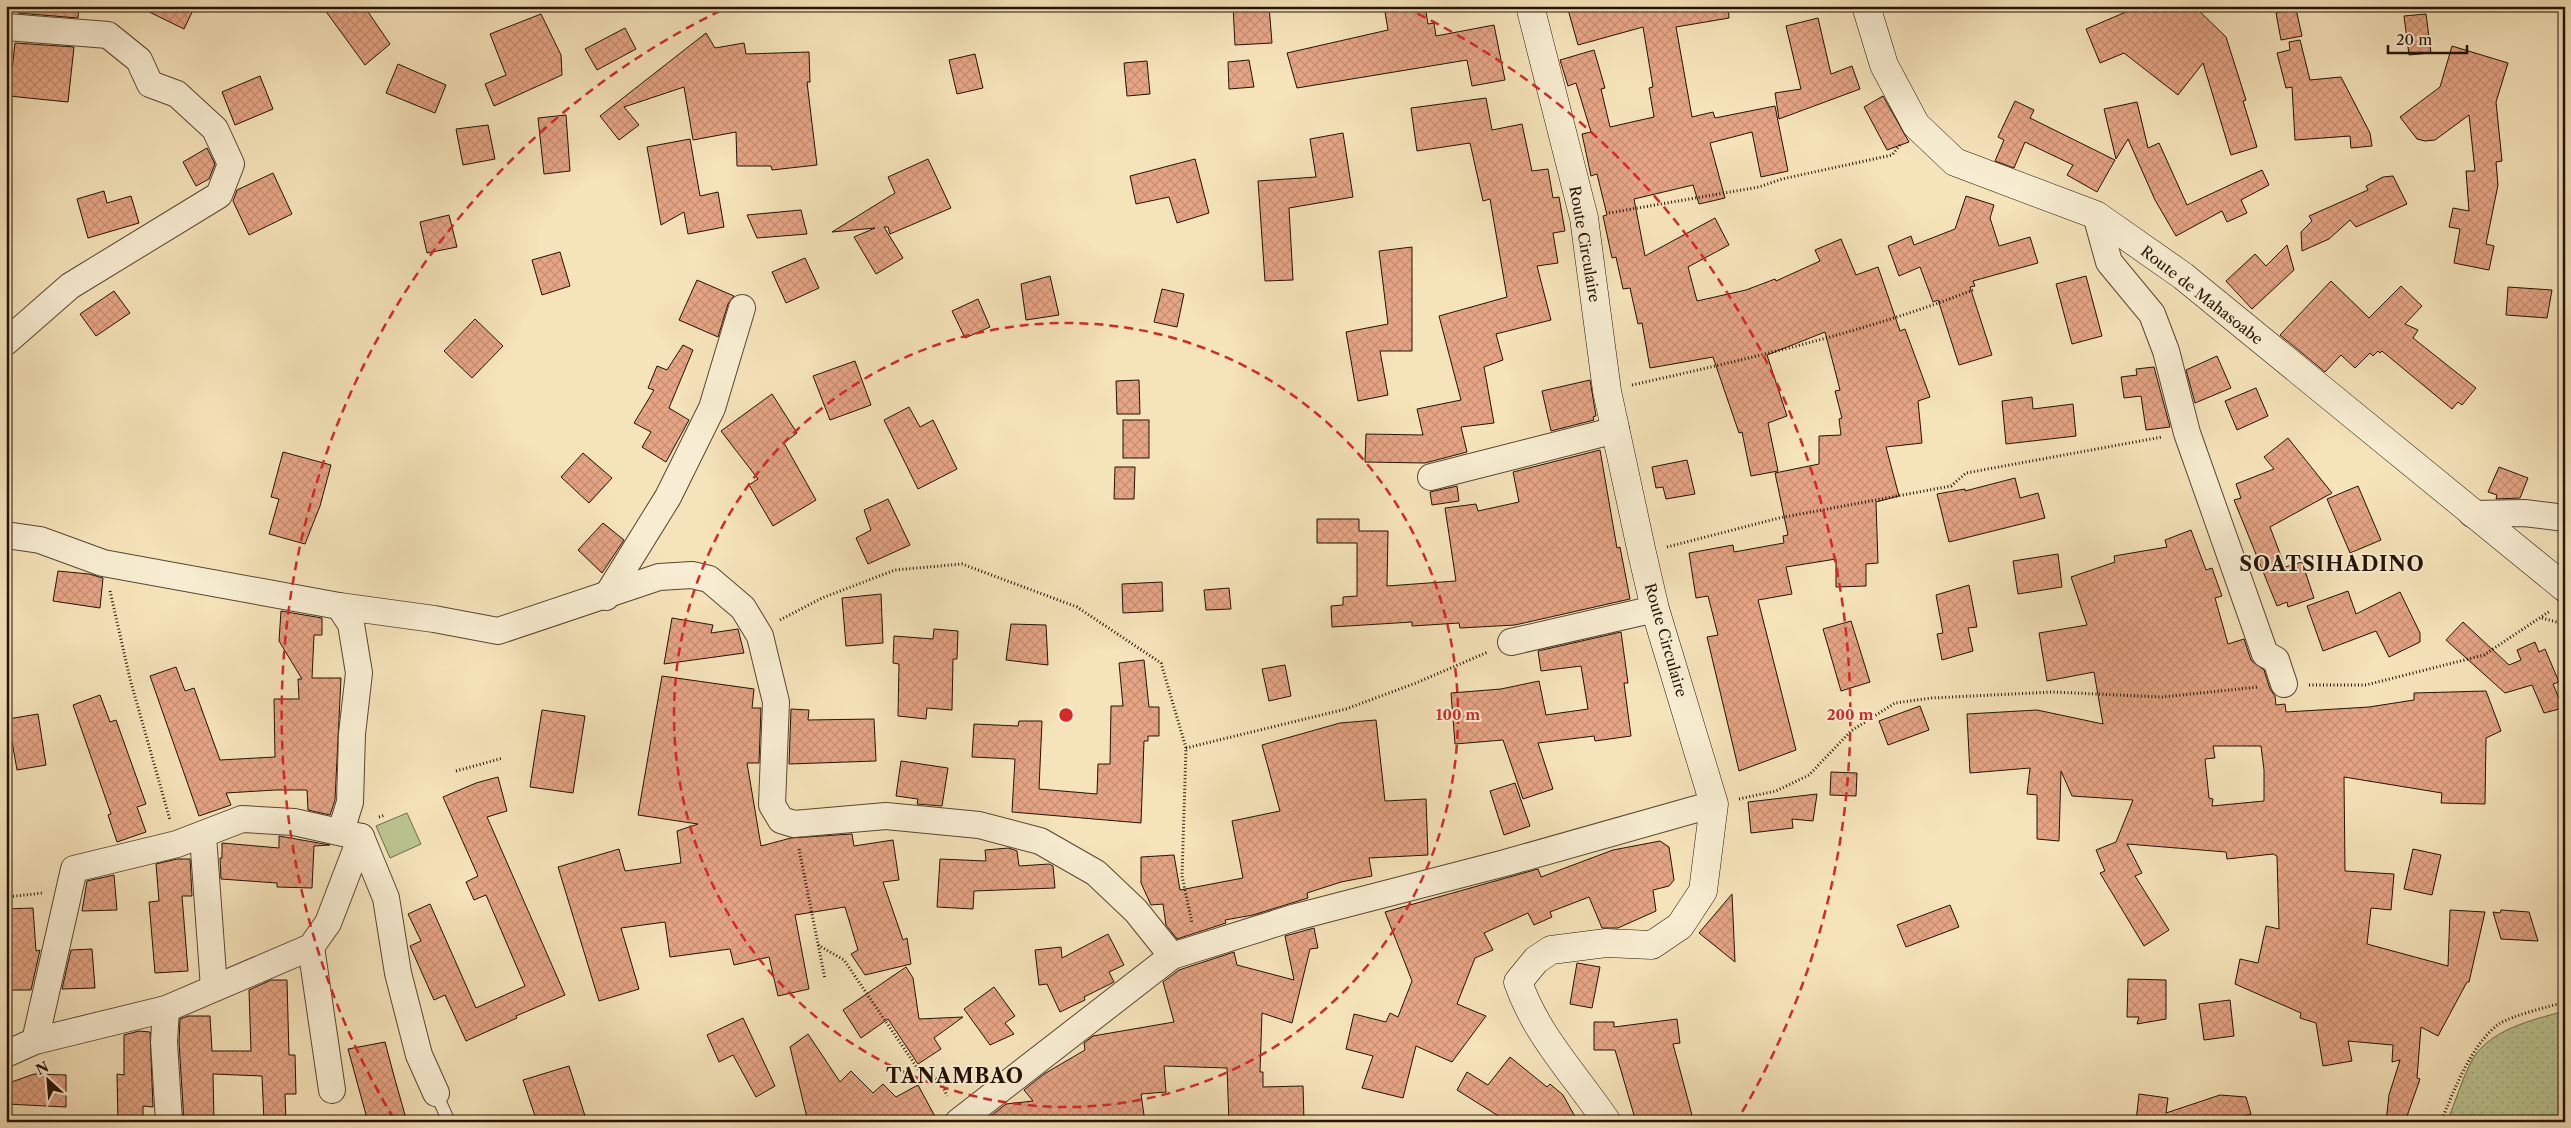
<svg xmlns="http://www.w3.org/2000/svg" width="2571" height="1128" font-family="'Libre Caslon Text',serif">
<defs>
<pattern id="grass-dots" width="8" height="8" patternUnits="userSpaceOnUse" patternTransform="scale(1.25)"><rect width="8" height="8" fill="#bac490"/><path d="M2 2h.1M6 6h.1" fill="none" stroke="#a0a77b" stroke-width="1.8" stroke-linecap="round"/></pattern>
<pattern id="building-cross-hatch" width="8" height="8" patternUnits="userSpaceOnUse" patternTransform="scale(1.25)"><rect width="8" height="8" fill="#e6a585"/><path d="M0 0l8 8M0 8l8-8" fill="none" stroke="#c58d71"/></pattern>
</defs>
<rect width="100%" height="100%" fill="#f5e3b9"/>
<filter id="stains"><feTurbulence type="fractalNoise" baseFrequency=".004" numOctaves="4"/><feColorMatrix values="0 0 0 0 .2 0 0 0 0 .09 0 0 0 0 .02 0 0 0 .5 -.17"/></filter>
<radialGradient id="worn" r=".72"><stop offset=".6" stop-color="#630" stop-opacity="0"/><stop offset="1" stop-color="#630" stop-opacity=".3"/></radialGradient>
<path fill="url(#grass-dots)" stroke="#6e6b49" d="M2565 1011V1122H2447C2455 1103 2461 1082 2470 1064 2486 1030 2532 1020 2565 1011Z"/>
<polygon fill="#bac490" stroke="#6e6b49" points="407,813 421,844 390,858 376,826"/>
<g fill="url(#building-cross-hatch)" stroke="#231202" fill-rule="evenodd">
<polygon points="19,6 79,6 78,18 18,13"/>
<polygon points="137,6 195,6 184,29"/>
<polygon points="322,6 364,6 390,44 365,65"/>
<polygon points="1233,6 1269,6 1272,43 1235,45"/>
<polygon points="1384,6 1425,6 1428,24 1434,23 1436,36 1494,25 1505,80 1472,86 1467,60 1297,88 1287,53 1388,30"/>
<polygon points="1567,6 1728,6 1729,18 1676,27 1692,117 1713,112 1715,118 1775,106 1788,171 1761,177 1752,132 1710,143 1725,198 1699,204 1693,185 1634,199 1645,256 1715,218 1729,245 1688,267 1697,301 1746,290 1775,279 1776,281 1820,261 1815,250 1841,239 1856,275 1878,267 1900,331 1905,329 1930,397 1918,401 1922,443 1886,447 1899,496 1876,502 1878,563 1866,564 1866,586 1836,587 1836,559 1786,567 1792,594 1758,600 1796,750 1739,771 1707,637 1718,635 1708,596 1696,598 1689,553 1733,545 1734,552 1784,543 1783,536 1788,535 1775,473 1819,464 1819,436 1841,435 1839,419 1842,418 1835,391 1840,390 1825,332 1767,355 1787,416 1768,423 1778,471 1751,476 1742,432 1739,433 1713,357 1650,368 1642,323 1638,324 1630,288 1623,289 1616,257 1612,258 1603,216 1607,215 1597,174 1591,176 1582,134 1591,132 1576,83 1568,86 1560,60 1594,50 1605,88 1601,89 1610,127 1654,117 1649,88 1653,87 1643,27 1578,45"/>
<polygon points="2140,6 2194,6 2226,37 2246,100 2243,101 2257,147 2231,155 2203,63 2178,95 2124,53 2100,63 2086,29"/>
<polygon points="2296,9 2302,36 2281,40 2276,13"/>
<polygon points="541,14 561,55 562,75 494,106 485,84 506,75 490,34"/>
<polygon points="2426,14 2431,53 2409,55 2404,16"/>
<polygon points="1818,18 1831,74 1852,66 1860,89 1779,119 1775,93 1801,89 1786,26"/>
<polygon points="625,28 636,49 597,70 585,49"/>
<polygon points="706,33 715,48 744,43 746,54 809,52 810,82 807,82 817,165 772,170 771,166 737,166 736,132 693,140 684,87 624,107 639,125 619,140 600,116"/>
<polygon points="2300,40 2310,80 2341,77 2370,133 2372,146 2351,148 2350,136 2295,140 2292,87 2286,88 2277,53 2290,50 2289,42"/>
<polygon points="15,43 74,47 68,102 9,96"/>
<polygon points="2452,46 2508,63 2496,102 2502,161 2496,162 2498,185 2486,244 2494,246 2489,270 2454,263 2460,229 2449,227 2453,208 2469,211 2466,171 2475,171 2469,115 2435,140 2425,141 2417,139 2400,117 2440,87"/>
<polygon points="975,54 983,88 957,94 949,60"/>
<polygon points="1249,60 1254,87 1229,89 1228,62"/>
<polygon points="1147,61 1150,94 1127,96 1124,63"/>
<polygon points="398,64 446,85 435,113 386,93"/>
<polygon points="260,76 273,109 235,125 222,92"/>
<polygon points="1883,96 1909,142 1887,150 1864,107"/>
<polygon points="1486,98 1492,130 1522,124 1532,171 1548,169 1553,198 1559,197 1565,231 1553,233 1558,263 1537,266 1551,320 1496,334 1503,360 1484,367 1494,423 1461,427 1467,452 1425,463 1365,462 1366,434 1423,435 1417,409 1461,400 1439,316 1507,297 1490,199 1483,201 1470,143 1417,151 1411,108"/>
<polygon points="2015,101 2034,110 2030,118 2115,160 2097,192 2067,175 2073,165 2025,142 2014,168 1995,161 2004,140 1998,137"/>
<polygon points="2137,102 2148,148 2159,143 2187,205 2262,170 2269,185 2241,200 2247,213 2227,222 2222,211 2176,236 2155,200 2128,139 2116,159 2104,109"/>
<polygon points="566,115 570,171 544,174 538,118"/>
<polygon points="488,125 495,159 463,165 456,129"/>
<polygon points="1343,133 1353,197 1289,208 1293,280 1265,281 1258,181 1316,177 1310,139"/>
<polygon points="690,139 700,196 718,192 724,227 688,234 684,212 661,225 647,147"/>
<polygon points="207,148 215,164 209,179 196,186 183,162"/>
<polygon points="928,159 951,208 890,234 888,227 884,227 903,258 876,274 854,237 875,228 832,232 895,193 888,177"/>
<polygon points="1195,159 1209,213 1177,223 1169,197 1136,204 1130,176"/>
<polygon points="273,173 292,214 249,235 233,201 237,190"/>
<polygon points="2393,176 2407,204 2356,227 2350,220 2329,239 2302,251 2301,232 2312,221 2309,216 2368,190 2366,186 2383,177"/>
<polygon points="104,191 107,203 131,196 139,223 88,238 77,199"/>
<polygon points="1966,196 1994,205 1990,218 1999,246 2030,237 2038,263 1973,281 1975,286 1970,287 1992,355 1959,365 1938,300 1933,302 1920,267 1899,276 1888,246 1911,236 1914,245 1955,229"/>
<polygon points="801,210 807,234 757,238 747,215"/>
<polygon points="449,215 457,247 427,253 420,222"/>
<polygon points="2287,245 2294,270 2252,309 2226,281 2255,254 2266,266"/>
<polygon points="1412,247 1412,351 1380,351 1388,395 1358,401 1346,332 1388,324 1379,251"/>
<polygon points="560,252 570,286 542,295 532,260"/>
<polygon points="805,258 819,288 786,303 772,272"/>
<polygon points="1050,276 1059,315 1026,320 1021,284"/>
<polygon points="2086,276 2102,336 2072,344 2056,284"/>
<polygon points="697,280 734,296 728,304 718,337 679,320"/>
<polygon points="2331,281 2369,318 2401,286 2422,306 2405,324 2418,330 2413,338 2476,388 2462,405 2458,402 2452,409 2382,351 2380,353 2378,351 2373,356 2370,353 2355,368 2341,355 2325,372 2280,335"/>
<polygon points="2508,287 2552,290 2547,318 2506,315"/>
<polygon points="1162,289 1184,294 1177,327 1154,322"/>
<polygon points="114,291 130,313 96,336 80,314"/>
<polygon points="978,299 990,327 965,338 952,311"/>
<polygon points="475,319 503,346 472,378 444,351"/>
<polygon points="683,345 693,350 669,408 689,420 666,462 642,447 651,432 634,423 654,390 648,388 657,366 667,370"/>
<polygon points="2217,356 2231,388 2195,403 2186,370"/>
<polygon points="855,361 871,405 830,420 813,376"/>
<polygon points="2154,367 2170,427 2146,430 2141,396 2124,398 2121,377 2137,375 2136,369"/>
<polygon points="1139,380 1140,414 1117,414 1116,381"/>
<polygon points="1590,380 1596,416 1593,417 1594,420 1551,431 1542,391"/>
<polygon points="2256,388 2268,416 2237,430 2225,401"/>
<polygon points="772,394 797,433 784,443 816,500 773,526 749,485 758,479 721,431"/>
<polygon points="2032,397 2033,409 2073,404 2076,436 2006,444 2002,401"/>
<polygon points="909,407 920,427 933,420 957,469 918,489 884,420"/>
<rect x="1123" y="420" width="26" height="38"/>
<polygon points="2288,438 2332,493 2270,527 2285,567 2302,562 2314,598 2288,607 2287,602 2277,606 2234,500 2241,498 2236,484 2274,469 2264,457"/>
<polygon points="1600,450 1617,548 1620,547 1630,599 1515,625 1460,628 1459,623 1412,626 1412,622 1332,627 1331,606 1343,605 1343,597 1357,596 1357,543 1317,543 1317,519 1359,519 1359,531 1388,531 1387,586 1456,581 1445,508 1476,504 1478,511 1519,502 1513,472"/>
<polygon points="283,452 331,465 320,506 305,544 269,534 279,499 271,497"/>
<polygon points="583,453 612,478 589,503 561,477"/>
<polygon points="1687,460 1695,494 1666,499 1663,487 1656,488 1652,467"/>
<polygon points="1115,467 1135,467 1134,499 1114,499"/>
<polygon points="2499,467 2528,478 2520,498 2496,499 2497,495 2488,492"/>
<polygon points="2015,478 2020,498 2038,493 2045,518 1949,542 1937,494 1965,489 1965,491"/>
<polygon points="1457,486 1459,501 1432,505 1430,492"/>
<polygon points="2358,486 2381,540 2350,553 2327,499"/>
<polygon points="888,499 910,545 868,564 856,538 871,530 864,510"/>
<polygon points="603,523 624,540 602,573 578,550"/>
<path d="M2191 530 2206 570 2212 568 2222 596 2215 598 2228 644 2244 639 2251 660 2264 670 2270 689 2275 696 2276 705 2285 704 2286 712 2369 707 2414 700V693L2486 691 2501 731 2486 738 2485 804 2441 803 2442 793 2344 777 2345 871 2394 874 2391 910 2371 908 2367 944 2448 966 2450 910 2485 912 2469 982H2467L2438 1036 2421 1027 2417 1078 2420 1079 2405 1122H2386L2389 1095 2400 1060 2392 1062 2393 1045 2348 1041 2352 1061 2323 1066 2316 1023 2300 1018 2301 1013 2235 984 2240 959 2258 963 2266 926 2279 929 2277 856 2273 854 2227 859 2226 852 2127 844 2142 873 2135 876 2169 930 2144 946 2100 873 2105 871 2096 850 2116 842 2133 800 2072 796 2061 771 2059 841 2037 839V795L2027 794 2030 768 1970 773 1967 714 2037 710 2103 724 2094 672 2047 681 2039 633 2087 625 2071 577 2115 562 2114 556 2167 547 2165 540ZM2213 746H2261L2264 770V801L2212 806 2213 799 2209 798 2205 759 2215 758Z"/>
<polygon points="2058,554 2062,587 2018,594 2013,561"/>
<polygon points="58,571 89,574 103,578 100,608 53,601"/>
<polygon points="1162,582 1163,611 1123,613 1122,584"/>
<polygon points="1969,585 1977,627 1968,628 1973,651 1942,660 1937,634 1943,633 1936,595"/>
<polygon points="1229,588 1231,609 1206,610 1204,590"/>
<polygon points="2348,591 2356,614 2400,592 2420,633 2420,642 2389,657 2376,631 2323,651 2307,606"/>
<polygon points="881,594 883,643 846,646 842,598"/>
<polygon points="281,611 322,618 322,635 314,635 312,678 341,678 335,800 330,815 308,810 307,790 275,790 226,793 231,805 199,816 150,676 176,667 185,691 194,688 220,760 275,757 274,699 299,699 298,679 302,679 279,641"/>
<polygon points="672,618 713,625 711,633 738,629 744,653 664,664"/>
<polygon points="1851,621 1870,682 1841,691 1823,629"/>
<polygon points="2463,622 2509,665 2521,660 2517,650 2535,642 2539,652 2545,649 2559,682 2553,684 2563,708 2544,713 2532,685 2505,693 2446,640"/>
<polygon points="1011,624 1046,625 1048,665 1006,660"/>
<polygon points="934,629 958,631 957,659 953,659 952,710 927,708 926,719 898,716 899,664 893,663 894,636 933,639"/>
<polygon points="1621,632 1628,683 1624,683 1631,736 1595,741 1594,736 1538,743 1553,789 1523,799 1503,740 1455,744 1451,693 1501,689 1539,681 1546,715 1588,709 1581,666 1541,671 1538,651"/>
<polygon points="1144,660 1149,707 1159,707 1159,736 1148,736 1148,741 1144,741 1141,823 1012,812 1015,759 972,757 974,724 1018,726 1019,721 1042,721 1039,789 1097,794 1098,764 1110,764 1111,706 1123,706 1119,663"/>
<polygon points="1285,665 1291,696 1269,701 1262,669"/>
<polygon points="662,676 754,689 752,708 761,708 759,763 747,763 761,846 791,838 852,834 854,846 893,840 899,880 883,882 903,940 907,938 911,964 865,975 851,954 858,950 845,907 795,915 809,989 778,996 769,957 734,965 730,949 670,957 665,922 621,928 639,989 599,1001 558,867 619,849 625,871 681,863 677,831 698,824 638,815"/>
<polygon points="100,695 110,722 116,720 146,804 137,807 146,832 117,842 108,815 111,814 73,705"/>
<polygon points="1920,706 1929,730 1888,745 1879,721"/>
<polygon points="791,709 809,710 808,720 874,719 876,761 789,764"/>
<polygon points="542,710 585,716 573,793 530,787"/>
<polygon points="38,714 46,765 17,770 8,719"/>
<polygon points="1376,720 1385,801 1426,799 1428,855 1369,858 1372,876 1341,882 1307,893 1308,898 1253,915 1225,920 1226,923 1177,939 1166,925 1163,904 1151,905 1141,883 1141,857 1174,855 1180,890 1243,878 1232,821 1280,811 1262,745 1340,723"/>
<polygon points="901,761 948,768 942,806 917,804 918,799 896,796"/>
<polygon points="1831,772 1857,773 1856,796 1830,795"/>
<polygon points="498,777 507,811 487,817 565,995 516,1016 517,1018 466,1041 445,995 434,1000 410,946 421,941 408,914 430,904 476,1008 525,986 486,895 474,900 466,882 478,876 443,797 476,783"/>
<polygon points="1515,783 1530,826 1504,835 1490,791"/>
<polygon points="1817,794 1813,821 1792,819 1793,828 1751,833 1748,802"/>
<polygon points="279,836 330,845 314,846 312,888 277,887 277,883 221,879 220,858 222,858 222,843 279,848"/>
<polygon points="1660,841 1669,847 1674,880 1669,886 1653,890 1656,911 1618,928 1602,928 1589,897 1550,912 1552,917 1534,925 1528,913 1484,933 1493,950 1475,958 1457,1004 1486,1016 1452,1062 1416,1046 1403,1098 1362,1088 1373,1056 1346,1049 1354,1014 1386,1022 1390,1013 1398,1017 1412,981 1385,912 1538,869 1541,877 1613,850"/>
<polygon points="1009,848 1017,851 1019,866 1049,864 1053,866 1055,888 974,891 973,909 937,907 940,859 986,861 985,850"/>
<polygon points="2413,849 2441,855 2432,895 2404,889"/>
<polygon points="177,859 190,859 192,896 182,896 188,971 155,973 149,902 159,901 156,864"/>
<polygon points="114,875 117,910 82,911 87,881"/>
<polygon points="1732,894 1735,962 1699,933"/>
<polygon points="1950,905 1959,927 1906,947 1897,925"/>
<polygon points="33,908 36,951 40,950 31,990 6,990 6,909"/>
<polygon points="2501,910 2529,912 2538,941 2501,939 2493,912 2500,913"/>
<polygon points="1314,928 1318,948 1310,949 1292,1023 1262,1013 1260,1072 1263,1072 1263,1087 1303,1086 1304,1121 1229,1122 1227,1068 1164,1066 1166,1092 1141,1094 1145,1122 983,1122 1006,1104 1033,1101 1024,1090 1044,1074 1085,1050 1084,1043 1093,1036 1174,1022 1163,982 1179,970 1234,952 1237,965 1294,980 1285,936"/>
<polygon points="1108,934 1124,965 1109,972 1114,982 1084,997 1085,1000 1060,1012 1047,984 1039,985 1035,950 1061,947 1062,958"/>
<polygon points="92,949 95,988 62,989 71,950"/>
<polygon points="1577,963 1600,967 1592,1008 1570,1004"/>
<polygon points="906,967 913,978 919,1019 963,1017 934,1038 941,1049 918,1064 888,1019 861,1038 843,1010"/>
<polygon points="2128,979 2166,980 2166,1019 2137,1024 2139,1017 2127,1017"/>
<polygon points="271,980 287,980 289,1055 295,1055 296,1094 285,1094 286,1122 264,1122 262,1076 213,1074 214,1122 184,1122 179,1042 180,1019 188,1016 210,1016 212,1051 251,1051 249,990"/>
<polygon points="994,987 1015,1016 1005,1023 1014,1034 990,1045 964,1009"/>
<polygon points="2230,1000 2234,1036 2204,1040 2199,1004"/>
<polygon points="743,1018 775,1086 756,1097 733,1055 719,1062 707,1035"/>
<polygon points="1677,1019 1680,1043 1673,1044 1692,1115 1680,1122 1636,1122 1615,1050 1594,1050 1594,1022 1614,1022 1614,1027"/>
<polygon points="139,1031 150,1032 153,1107 143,1106 143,1122 118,1122 117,1074 124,1075 124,1035"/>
<polygon points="808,1034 840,1082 851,1071 873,1093 883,1084 896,1097 918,1085 938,1122 808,1122 790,1047"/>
<polygon points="385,1042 394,1076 407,1122 368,1122 348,1049"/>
<polygon points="1510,1057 1547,1087 1550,1084 1563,1095 1578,1122 1508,1122 1457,1090 1467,1072 1488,1085"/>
<polygon points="569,1066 587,1122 537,1122 523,1080"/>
<polygon points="34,1074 66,1075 66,1107 6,1104 6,1084"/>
<polygon points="2139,1094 2168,1098 2166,1113 2220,1095 2246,1097 2251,1114 2227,1122 2136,1122"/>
</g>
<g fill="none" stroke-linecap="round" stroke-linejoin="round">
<g stroke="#584630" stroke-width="14">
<polyline id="lane" points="436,1093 449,1122"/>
</g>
<g stroke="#584630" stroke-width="28">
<g id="street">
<polyline points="6,27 108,35 139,60 150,84 177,94 215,129 231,164 219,195 70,286 6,342"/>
<polyline points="2096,215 2109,262 2152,314 2166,351 2187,433 2265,654 2276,660 2284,684"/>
<polyline points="1431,477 1616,430"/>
<polyline points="2472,514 2524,513 2565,518"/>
<polyline points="6,535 40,540 103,563 339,606 434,619 498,631 659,577 692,575 709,579 743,608 760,636 776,702 772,805 781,820 794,824 886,816 979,825 1040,841 1096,873 1136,911 1172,956"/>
<polyline points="606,597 668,497 712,408 742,308"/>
<polyline points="339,606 351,624 359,673 352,734 350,802 341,831"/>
<polyline points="1511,642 1655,609"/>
<polyline points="203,836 214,988"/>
<polyline points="361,837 386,898 398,973 419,1055 436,1093"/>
<polyline points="311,947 332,1090"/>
<polyline points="166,1009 164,1042 169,1122"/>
<polyline points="35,1041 74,869 177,844 242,819 294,822 361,837"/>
<polyline points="6,1054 35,1041 166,1009 311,947 328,923 361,837"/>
<polyline points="958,1122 1172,956 1296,917 1505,863 1714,804"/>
</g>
</g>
<g stroke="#231202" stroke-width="29">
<g id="secondary">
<path d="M1530 6 1584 218 1607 391 1642 553 1655 609 1714 804 1703 891 1680 926 1652 945 1606 943 1551 950 1536 960 1518 982C1536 1035 1576 1076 1607 1122"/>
<polyline points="1866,6 1884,65 1916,125 1955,162 2096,215 2183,276 2565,588"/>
</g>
</g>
<g stroke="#231202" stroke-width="3" stroke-dasharray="1 2.5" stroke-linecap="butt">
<polyline points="1609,213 1759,187 1782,179 1892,155 1900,145"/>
<path d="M1632 385C1747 359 1863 333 1973 290"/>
<polyline points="1667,547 1779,518 1951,486 1966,473 2162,437"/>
<polyline points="110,591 130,679 170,820"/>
<polyline points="2542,618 2560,623 2565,627"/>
<polyline points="780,620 822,598 895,570 962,564 1077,607 1161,663 1186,748 1182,876 1192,923"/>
<polyline points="2309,685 2366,685 2484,655 2550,611"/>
<polyline points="1186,748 1346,709 1416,683 1488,652"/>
<polyline points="456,771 503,758"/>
<polyline points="1739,799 1776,791 1809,775 1851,731 1895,703 1932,698 2053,692 2162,697 2258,687"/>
<polyline points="379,817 385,815"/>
<polyline points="799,849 825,979"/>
<polyline points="6,897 43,893"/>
<path d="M818 945 844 960 918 1069C934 1074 941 1080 947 1096"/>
<path d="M2441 1122C2453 1092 2472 1043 2499 1024 2513 1015 2548 1007 2565 1002"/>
</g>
<use href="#lane" stroke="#f8edd2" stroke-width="12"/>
<use href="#street" stroke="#f8edd2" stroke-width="26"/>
<use href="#secondary" stroke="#f8edd2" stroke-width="28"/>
</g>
<g fill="none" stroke="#d62828" stroke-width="2.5" stroke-dasharray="9 6">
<circle cx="1066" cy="715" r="392"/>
<path d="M394 1119A784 784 0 0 1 728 7M1404 7A784 784 0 0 1 1738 1119"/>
</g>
<g text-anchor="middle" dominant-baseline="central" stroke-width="4" stroke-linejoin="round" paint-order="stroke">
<g font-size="15" fill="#231202" stroke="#f8edd2">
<text transform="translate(1585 244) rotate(80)">Route Circulaire</text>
<text transform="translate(2202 295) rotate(38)">Route de Mahasoabe</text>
<text transform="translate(1666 640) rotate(74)">Route Circulaire</text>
</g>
<g font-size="20" font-weight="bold" letter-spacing="1" fill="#231202" stroke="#f8edd2">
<text x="2332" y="564">SOATSIHADINO</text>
<text x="955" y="1076">TANAMBAO</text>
</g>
</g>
<circle cx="1066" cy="715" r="8" fill="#d62828" stroke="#f8edd2" stroke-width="2.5"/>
<g font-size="15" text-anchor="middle" font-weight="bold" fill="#d62828" stroke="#f8edd2" stroke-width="4" stroke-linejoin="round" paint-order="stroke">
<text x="1458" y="720">100 m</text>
<text x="1850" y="720">200 m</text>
</g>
<rect width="2571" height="1128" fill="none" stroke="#f5e3b9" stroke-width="25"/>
<rect x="8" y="8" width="2556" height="1113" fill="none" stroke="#231202" stroke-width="2.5"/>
<rect x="12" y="12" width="2546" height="1103" fill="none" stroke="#231202"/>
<g transform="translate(48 1080) rotate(334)" stroke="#f8edd2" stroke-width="4" paint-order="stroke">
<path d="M0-4L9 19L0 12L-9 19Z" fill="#231202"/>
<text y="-8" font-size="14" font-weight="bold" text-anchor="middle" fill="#231202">N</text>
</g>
<path d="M2388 45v8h79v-8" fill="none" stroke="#231202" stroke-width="2.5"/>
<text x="2396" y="45" font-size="15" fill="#231202" stroke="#f8edd2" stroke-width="4" paint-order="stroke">20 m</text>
<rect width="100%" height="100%" filter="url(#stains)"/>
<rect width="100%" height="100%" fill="url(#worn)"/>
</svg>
